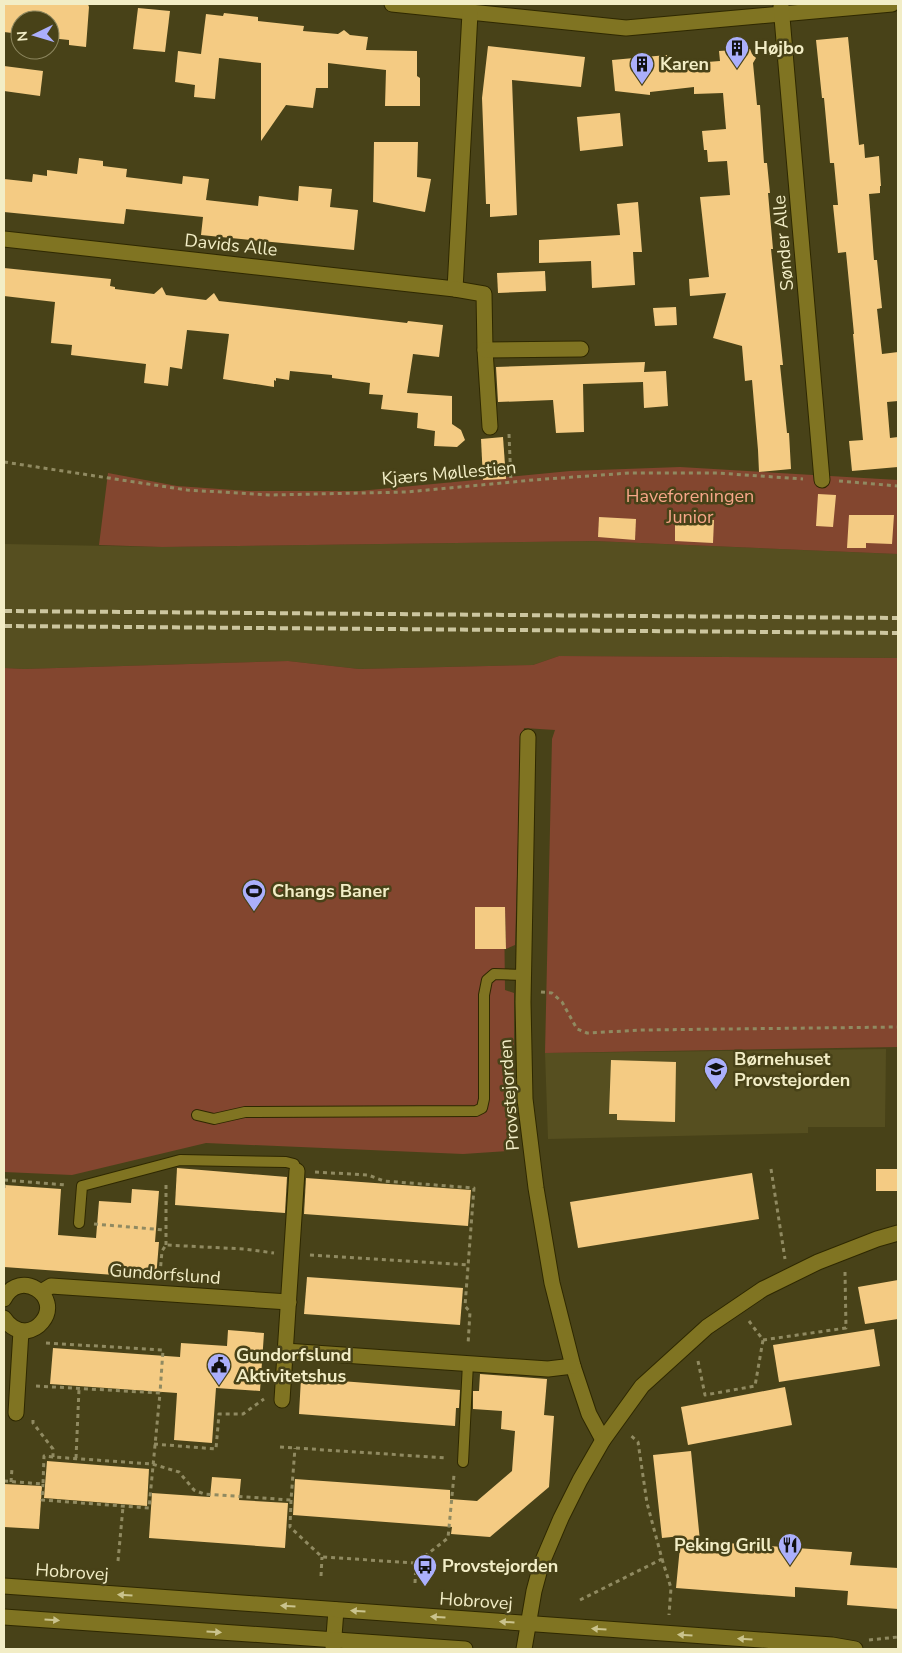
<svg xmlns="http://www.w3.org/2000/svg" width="902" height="1653" font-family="'Nunito Sans',sans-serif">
<rect width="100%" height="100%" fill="#484218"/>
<g fill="#564f20">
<polygon points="594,541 898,554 898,658 559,656 533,665 359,669 288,661 24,669 4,668 4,544 162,547"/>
<polygon points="886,1049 885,1127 808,1127 808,1133 548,1139 545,1053"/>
</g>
<g fill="#83462f">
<polygon points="680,467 898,480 898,554 594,541 162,547 99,545 108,473 177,486 248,491 359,491 570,471"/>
<polygon points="559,656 898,658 898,1047 545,1053 552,739 555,730 524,728 521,740 515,945 506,949 505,908 504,908 505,990 514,993 514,1141 508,1151 463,1154 206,1143 72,1175 4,1172 4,668 24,669 288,661 359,669 533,665"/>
</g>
<g fill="#f4cb83">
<polygon points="4,4 88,4 89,7 86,47 69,45 69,40 50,38 50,20 20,20 20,34 4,32"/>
<polygon points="138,8 170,11 165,52 133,49"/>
<polygon points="224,13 258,17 258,21 304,26 303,31 338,34 344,30 350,35 368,37 366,50 417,51 417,76 420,78 420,106 385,106 386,70 328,63 328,88 316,88 313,108 286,105 261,141 261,63 219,58 215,99 194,97 195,85 175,82 178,51 201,54 206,14 223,16"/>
<polygon points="848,37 859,145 864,144 865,158 879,156 881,186 880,186 880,193 869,194 874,260 877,260 882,308 877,309 882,354 898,352 898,401 887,402 890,438 898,437 898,467 852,471 849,441 863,440 853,334 854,334 846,252 838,253 833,205 838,205 834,163 830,163 824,98 822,98 816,40"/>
<polygon points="488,46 585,57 581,87 512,80 517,215 490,217 490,204 486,204 482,98"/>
<polygon points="750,49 752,54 756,58 753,63 757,105 760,105 764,163 767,163 770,193 768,193 773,249 771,249 783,365 780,365 787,433 789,433 791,469 759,472 758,450 752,380 745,381 742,346 713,338 726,293 690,296 689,279 709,277 700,197 730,195 727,161 708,162 707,150 704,150 702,131 726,129 723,93 694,94 694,87 650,92 650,95 615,91 612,60 667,55 668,65 720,61 719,51"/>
<polygon points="4,66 43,71 40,96 4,91"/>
<polygon points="620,113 623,146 580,151 577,117"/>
<polygon points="374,142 418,142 417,177 431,179 425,212 373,202"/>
<polygon points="79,158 103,161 103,166 127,169 126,177 182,184 183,176 209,179 206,200 258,206 259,196 298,201 299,186 332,189 330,207 358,210 354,250 201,235 203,217 126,209 124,224 4,212 4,179 32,182 33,174 47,176 47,170 77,174"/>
<polygon points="638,202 642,252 633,252 635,285 592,288 591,261 539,263 539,240 620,235 617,204"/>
<polygon points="4,268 111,279 110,286 115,287 115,289 154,294 162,287 166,295 206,300 214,293 219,301 407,323 408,321 443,325 439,357 413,354 407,393 452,396 452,424 461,430 465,440 457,447 434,446 435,431 417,428 418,413 381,409 383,395 369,394 370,383 332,378 332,375 290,371 289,380 276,378 276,381 274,380 274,387 223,379 229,334 187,330 182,369 170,367 168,386 144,383 146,364 71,355 72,345 51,343 55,302 4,296"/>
<polygon points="545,271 546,291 498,293 497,273"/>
<polygon points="676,307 677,325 655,326 653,308"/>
<polygon points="645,362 644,372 666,371 668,406 644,408 643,382 583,384 584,432 556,433 553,400 498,402 496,367"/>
<polygon points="503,437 506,479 483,480 481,439"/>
<polygon points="818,494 836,495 833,527 816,526"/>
<polygon points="849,515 894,515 892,544 866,543 866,548 847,548"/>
<polygon points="599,517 636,519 635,540 598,537"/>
<polygon points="675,519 714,520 713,543 675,541"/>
<polygon points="475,907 505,907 506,949 475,949"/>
<polygon points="611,1060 676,1062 675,1122 617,1120 617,1114 609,1114"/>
<polygon points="177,1168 287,1177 285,1213 175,1205"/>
<rect x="876" y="1169" width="22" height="22"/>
<polygon points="752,1173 759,1219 578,1248 570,1202"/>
<polygon points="306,1178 471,1190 468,1226 304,1214"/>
<polygon points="5,1185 61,1189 58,1235 96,1238 99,1201 131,1203 132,1189 159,1191 155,1242 159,1242 156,1278 4,1267"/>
<polygon points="307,1277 463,1288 460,1325 304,1314"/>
<polygon points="898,1280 898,1319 865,1324 858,1287"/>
<polygon points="874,1329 880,1366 779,1382 773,1345"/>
<polygon points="228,1330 264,1333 260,1391 216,1388 212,1443 174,1440 177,1393 50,1384 53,1348 180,1357 181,1343 227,1346"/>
<polygon points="480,1374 547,1379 544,1415 554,1416 549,1487 490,1537 451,1534 452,1527 293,1515 295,1479 450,1490 450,1499 477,1501 512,1471 515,1431 501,1429 502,1411 473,1409 473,1391 479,1391"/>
<polygon points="301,1378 460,1390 459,1408 456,1408 455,1426 299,1414"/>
<polygon points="785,1387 792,1425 688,1445 681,1407"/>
<polygon points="691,1451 700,1541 852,1552 850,1565 898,1568 898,1609 847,1605 848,1591 795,1587 795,1597 676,1588 681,1536 662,1538 653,1455"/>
<polygon points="47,1461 149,1469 147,1506 44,1498"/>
<polygon points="212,1477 241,1479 239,1500 288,1503 285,1548 149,1538 152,1493 210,1497"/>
<polygon points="4,1484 42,1486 39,1529 4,1527"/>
</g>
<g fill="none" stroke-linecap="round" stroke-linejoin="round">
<g stroke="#2e2800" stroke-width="12">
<g id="service">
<polyline points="197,1115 214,1119 245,1112 476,1111 482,1108 484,1099 484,995 487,980 494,974 523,975"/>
<polyline points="79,1223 82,1186 180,1160 286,1162 294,1164 297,1171"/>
<polyline points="463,1462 468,1363"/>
</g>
</g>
<g stroke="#2e2800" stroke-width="17">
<g id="minor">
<polyline points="392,4 626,28 892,4"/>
<polyline points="781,6 822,480"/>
<polyline points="4,239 455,289 470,13"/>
<polyline points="455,289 484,294 485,350 490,427"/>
<polyline points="485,350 581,349"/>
<polyline points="528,737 523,1002 525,1099 536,1188 552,1283 573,1366 589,1414 603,1440"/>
<polyline points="41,1292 51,1286 289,1302"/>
<path d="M4 1299C19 1268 63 1296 42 1322 38 1327 32 1330 26 1331 16 1331 9 1326 4 1318"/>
<polyline points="285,1351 548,1369 573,1366"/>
<polyline points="282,1400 297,1171"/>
<polyline points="16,1413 21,1331"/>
<polyline points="333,1649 336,1610"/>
<polyline points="524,1649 534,1591 541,1565 561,1518 580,1480 603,1440 642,1386 707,1327 763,1289 818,1262 877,1239 898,1233"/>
</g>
</g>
<g stroke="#2e2800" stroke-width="17">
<g id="secondary">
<polyline points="4,1586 719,1637 832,1645 855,1649"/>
<polyline points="4,1617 465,1649"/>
</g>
</g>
<g stroke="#908a61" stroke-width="3" stroke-dasharray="4 4" stroke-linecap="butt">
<polyline points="509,434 511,482"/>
<polyline points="4,462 187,490 270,495 407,492 533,480 629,473 717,473 803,479"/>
<polyline points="839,481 898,486"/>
<polyline points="541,992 552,993 562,1002 577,1029 587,1033 643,1030 898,1027"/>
<polyline points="771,1169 785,1259"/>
<polyline points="315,1172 368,1175 384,1181 474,1188 465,1306 470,1312 468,1345"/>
<polyline points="4,1188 4,1180 66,1185"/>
<polyline points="94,1224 165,1230"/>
<polyline points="166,1245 166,1181"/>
<polyline points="310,1255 468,1265"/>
<polyline points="160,1274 162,1251 166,1245 244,1249 274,1253"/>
<polyline points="763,1340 846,1328 845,1272"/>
<polyline points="46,1343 163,1350 160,1393"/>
<polyline points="698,1361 705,1395 755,1386 763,1340 749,1321"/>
<polyline points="36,1386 160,1393 149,1508 42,1500 43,1484"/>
<polyline points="33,1420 33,1423 53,1449 53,1457 152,1464 179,1472 194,1490 204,1494 291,1500 295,1448"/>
<polyline points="154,1444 216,1449 219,1414 243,1414 264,1399"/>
<polyline points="280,1447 447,1458"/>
<polyline points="76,1458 79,1389"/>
<polyline points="4,1481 43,1484 44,1456 53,1457"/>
<polyline points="11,1482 12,1468"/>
<polyline points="291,1500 290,1527 322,1557 416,1563 448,1538 454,1475"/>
<polyline points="662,1559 671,1588 669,1615"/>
<polyline points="118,1561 123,1507"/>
<polyline points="321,1576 322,1557"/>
<polyline points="415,1583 416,1563"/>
<polyline points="580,1600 662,1559 647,1503 638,1442 629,1434"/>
<polyline points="869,1640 898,1637"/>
</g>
<use href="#service" stroke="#807422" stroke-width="10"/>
<use href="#minor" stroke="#807422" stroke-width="15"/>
<use href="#secondary" stroke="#807422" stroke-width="15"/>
<g stroke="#ccc69f" stroke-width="4" stroke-dasharray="8 4" stroke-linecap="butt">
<polyline points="4,611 898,618"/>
<polyline points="4,626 898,633"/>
</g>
</g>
<defs><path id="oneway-solid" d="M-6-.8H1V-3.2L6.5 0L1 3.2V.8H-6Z" transform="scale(1.25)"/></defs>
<g fill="#cac38d">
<use href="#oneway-solid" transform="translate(125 1595) rotate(-176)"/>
<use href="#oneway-solid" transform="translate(288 1606) rotate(-176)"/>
<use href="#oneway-solid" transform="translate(358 1611) rotate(-176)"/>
<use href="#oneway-solid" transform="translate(438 1617) rotate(-176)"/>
<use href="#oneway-solid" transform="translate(52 1620) rotate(4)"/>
<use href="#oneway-solid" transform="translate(507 1622) rotate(-176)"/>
<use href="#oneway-solid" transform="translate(599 1629) rotate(-176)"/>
<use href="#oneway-solid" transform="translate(214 1632) rotate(4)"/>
<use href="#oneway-solid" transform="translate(685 1635) rotate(-176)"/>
<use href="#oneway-solid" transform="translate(745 1639) rotate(-176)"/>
</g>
<defs>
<g id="building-pin" transform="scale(1.25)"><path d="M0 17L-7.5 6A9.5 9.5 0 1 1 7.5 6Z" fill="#abaffb" stroke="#484218"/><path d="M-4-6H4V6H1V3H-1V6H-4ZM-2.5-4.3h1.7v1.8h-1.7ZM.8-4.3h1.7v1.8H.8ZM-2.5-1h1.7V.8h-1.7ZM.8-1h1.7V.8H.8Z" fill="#111"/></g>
<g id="stadium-pin" transform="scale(1.25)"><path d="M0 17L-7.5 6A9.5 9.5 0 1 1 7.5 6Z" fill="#abaffb" stroke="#484218"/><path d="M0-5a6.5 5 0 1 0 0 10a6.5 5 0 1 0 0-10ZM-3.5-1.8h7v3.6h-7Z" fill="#111"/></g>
<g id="school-pin" transform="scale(1.25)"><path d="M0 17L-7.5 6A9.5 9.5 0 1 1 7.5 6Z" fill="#abaffb" stroke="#484218"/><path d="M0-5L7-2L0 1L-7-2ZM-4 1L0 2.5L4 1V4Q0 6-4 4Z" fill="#111"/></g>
<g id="civic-pin" transform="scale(1.25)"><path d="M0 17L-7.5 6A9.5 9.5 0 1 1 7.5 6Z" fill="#abaffb" stroke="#484218"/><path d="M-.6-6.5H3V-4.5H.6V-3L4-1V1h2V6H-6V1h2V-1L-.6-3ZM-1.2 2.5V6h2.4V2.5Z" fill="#111"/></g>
<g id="restaurant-pin" transform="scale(1.25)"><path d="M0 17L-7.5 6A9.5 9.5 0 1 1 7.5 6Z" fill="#abaffb" stroke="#484218"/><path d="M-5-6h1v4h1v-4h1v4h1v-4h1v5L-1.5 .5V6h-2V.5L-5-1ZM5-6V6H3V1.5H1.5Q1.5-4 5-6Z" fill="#111"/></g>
<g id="bus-pin" transform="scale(1.25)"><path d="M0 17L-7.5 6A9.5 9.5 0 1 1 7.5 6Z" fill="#abaffb" stroke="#484218"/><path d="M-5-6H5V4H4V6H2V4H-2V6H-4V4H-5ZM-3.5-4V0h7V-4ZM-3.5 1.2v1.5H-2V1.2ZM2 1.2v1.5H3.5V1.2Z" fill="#111"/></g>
</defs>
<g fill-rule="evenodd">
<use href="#building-pin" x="737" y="48"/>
<use href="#building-pin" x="642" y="64"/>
<use href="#stadium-pin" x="254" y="891"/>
<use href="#school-pin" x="716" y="1069"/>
<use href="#civic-pin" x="219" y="1365"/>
<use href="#restaurant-pin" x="790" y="1545"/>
<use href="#bus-pin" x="425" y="1566"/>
</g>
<g text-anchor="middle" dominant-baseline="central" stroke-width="5" stroke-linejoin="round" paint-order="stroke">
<g font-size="18" font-weight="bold" fill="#f2edc6" stroke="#484218" text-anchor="start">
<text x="754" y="48">Højbo</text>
<text x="660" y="64">Karen</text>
<text x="272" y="891">Changs Baner</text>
<text x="734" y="1059">Børnehuset<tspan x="734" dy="21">Provstejorden</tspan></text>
<text x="236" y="1355">Gundorfslund<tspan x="236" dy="21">Aktivitetshus</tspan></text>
<text x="772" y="1545" text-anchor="end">Peking Grill</text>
<text x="442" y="1566">Provstejorden</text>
</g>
<g font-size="18" fill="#f2edc6" stroke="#484218">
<text transform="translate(783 243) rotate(-95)">Sønder Alle</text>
<text transform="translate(231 245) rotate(6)">Davids Alle</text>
<text transform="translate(449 473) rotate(-5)">Kjærs Møllestien</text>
<text transform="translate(509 1095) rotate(-94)">Provstejorden</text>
<text transform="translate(165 1274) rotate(4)">Gundorfslund</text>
<text transform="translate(72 1572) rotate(4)">Hobrovej</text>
<text transform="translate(476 1601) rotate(4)">Hobrovej</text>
</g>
<g font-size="18" fill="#f8a789" stroke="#484218">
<text x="690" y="496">Haveforeningen<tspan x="690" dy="21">Junior</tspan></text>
</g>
</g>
<rect width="902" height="1653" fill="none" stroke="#f2edc6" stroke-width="10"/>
<g transform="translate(35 35) rotate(265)"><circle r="24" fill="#484218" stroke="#8c865e"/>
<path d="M0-4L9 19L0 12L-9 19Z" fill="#abaffb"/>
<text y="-8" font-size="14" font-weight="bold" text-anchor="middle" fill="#f2edc6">N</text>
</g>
</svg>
